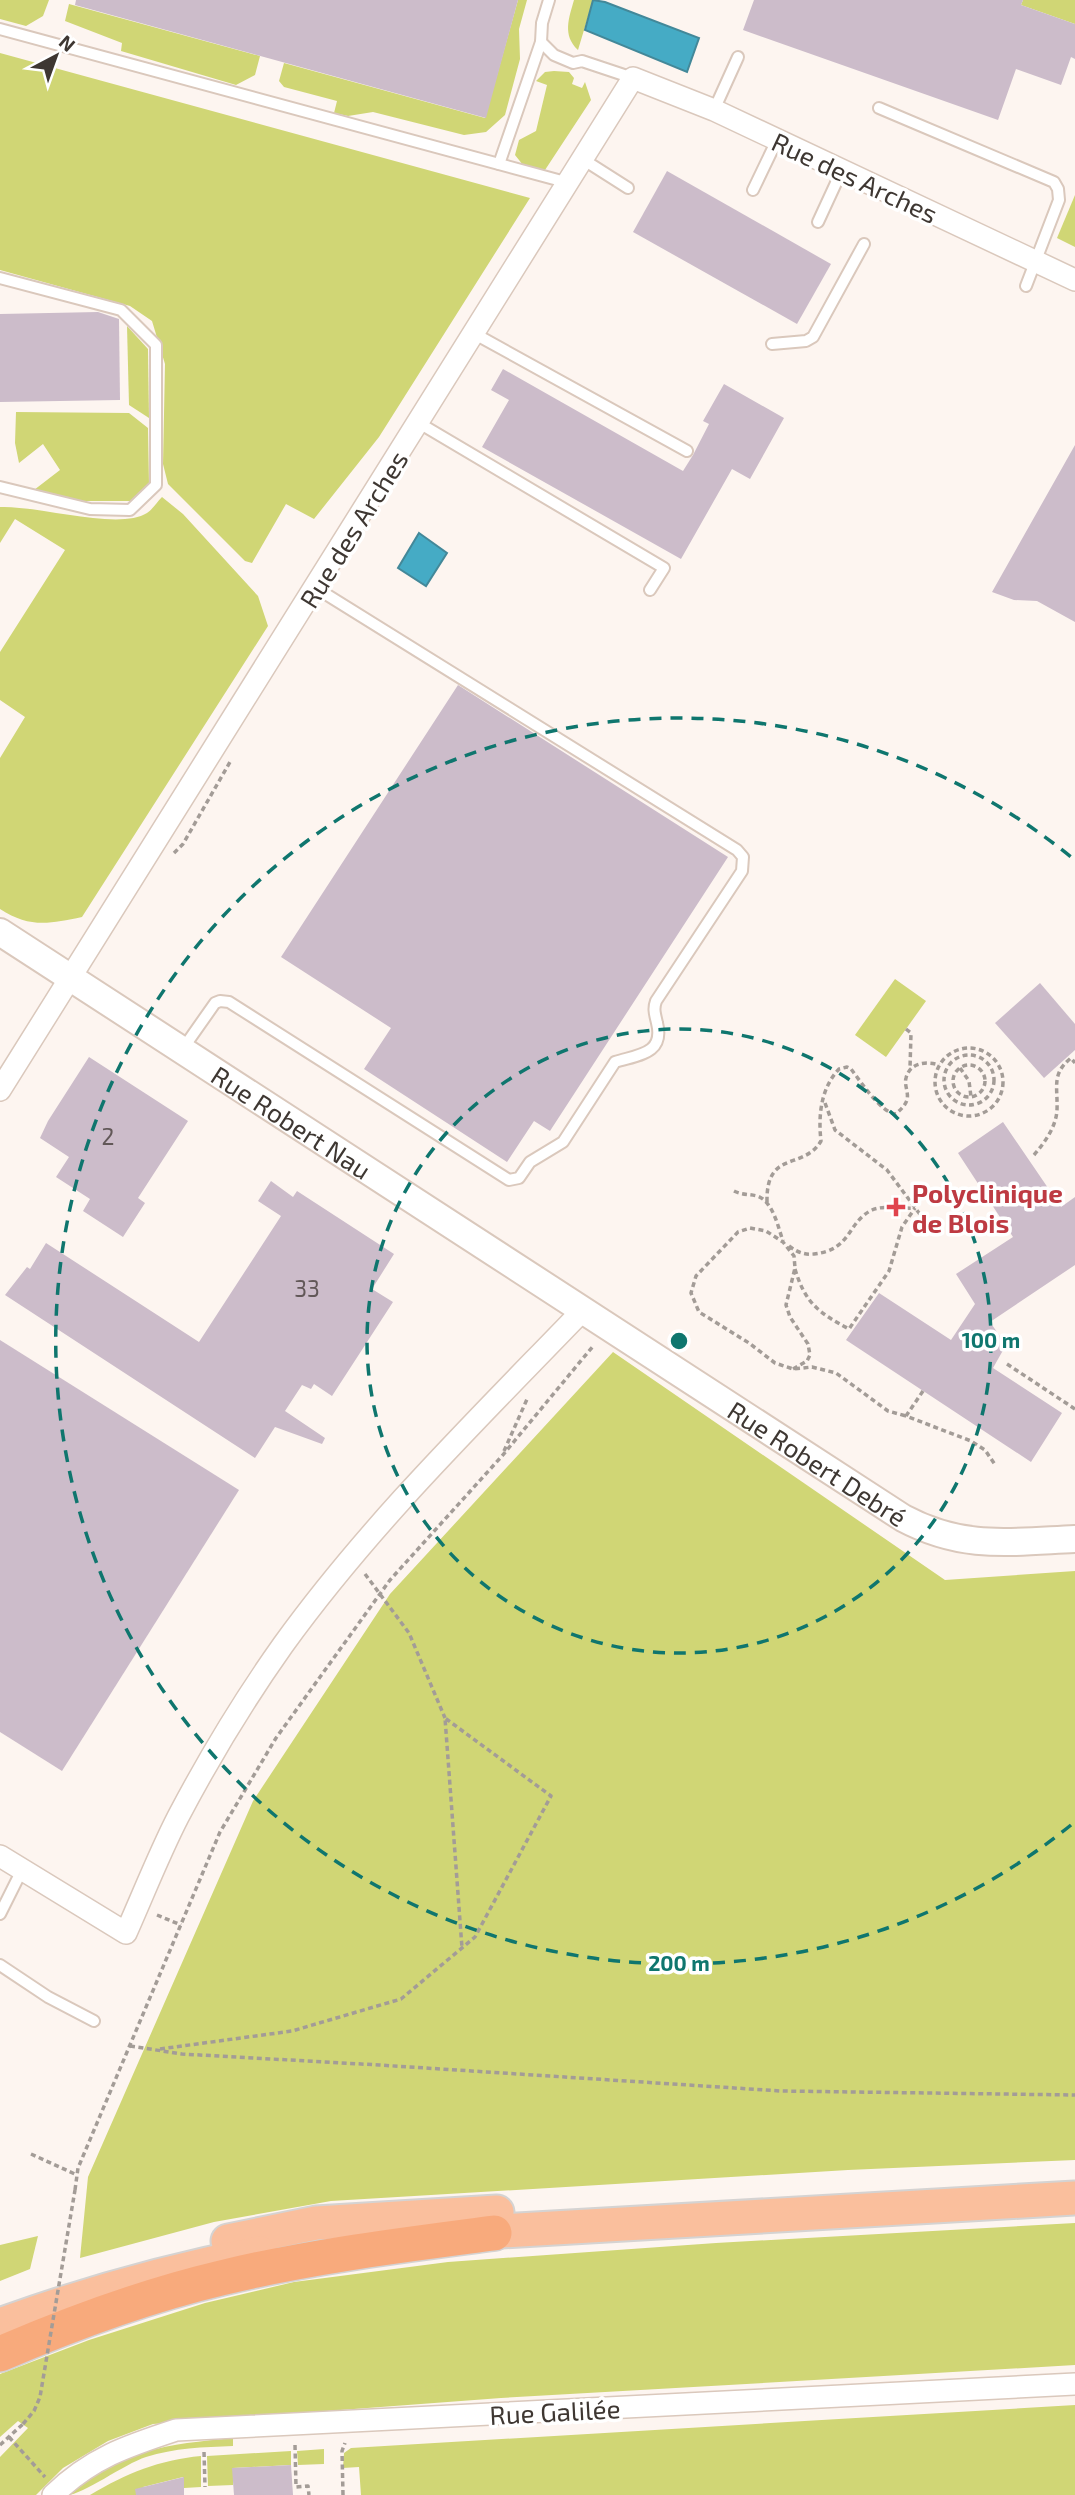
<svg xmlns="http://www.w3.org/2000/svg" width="1075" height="2495" font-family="'Exo 2',sans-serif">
<rect width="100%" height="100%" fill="#fdf5f0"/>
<g fill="#d0d675">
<polygon points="0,0 49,0 43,16 26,26 0,19"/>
<polygon points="518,0 527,0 519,29 520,59 505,115 486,132 464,135 373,112 348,116 334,113 337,101 284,87 279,81 284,63 485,118"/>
<path d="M574 0H593L578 50C562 35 569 18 574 0Z"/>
<polygon points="1023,0 1075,0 1075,24 1021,5"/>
<polygon points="69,4 260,56 255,75 236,85 121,51 122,43 65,21"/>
<polygon points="0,53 530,198 379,437 314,519 286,504 252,563 245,561 168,484 163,464 165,364 152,321 130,306 0,270"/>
<polygon points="554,71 569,72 574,78 572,84 582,88 585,82 591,100 545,170 523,165 515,155 519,140 536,131 547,85 536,81 545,72"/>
<polygon points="1075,195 1075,247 1057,238"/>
<polygon points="127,326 148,349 149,418 129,405"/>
<polygon points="16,412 129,413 148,428 149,485 132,501 75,501 34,490 60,470 43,444 19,463 15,443"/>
<path d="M162 497 183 514 258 596 268 626 82 917C49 924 29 928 0 909V758L25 717 0 700V652L65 550 15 519 0 543V507C36 505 119 531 147 513 153 509 157 502 162 497Z"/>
<polygon points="895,979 926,1001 886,1057 855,1035"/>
<polygon points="613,1352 945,1580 1075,1571 1075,2160 848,2170 331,2201 214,2222 80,2258 88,2177 253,1801 390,1594"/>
<polygon points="1075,2223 1075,2365 501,2398 153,2424 108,2441 63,2468 36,2495 0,2495 0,2457 28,2428 18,2421 0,2437 0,2374 89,2340 205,2303 294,2282 448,2262 716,2243"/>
<polygon points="38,2236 30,2269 0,2281 0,2245"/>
<polygon points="1075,2405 1075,2495 361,2495 359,2467 343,2468 344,2453 351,2448"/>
<path d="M233 2438V2446C204 2447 174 2448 146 2457 124 2464 83 2495 67 2495 117 2450 169 2444 233 2438Z"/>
<polygon points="324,2449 324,2464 298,2465 297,2451"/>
<polygon points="291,2451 291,2465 233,2468 233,2485 208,2486 207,2456"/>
<path d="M201 2456V2487L184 2488 183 2477 143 2487V2495H90C127 2473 159 2460 201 2456Z"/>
</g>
<g fill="#45abc5" stroke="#438899" stroke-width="2">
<polygon points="593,0 605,2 699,38 687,72 585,30"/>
<polygon points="419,533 447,553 426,586 398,568"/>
</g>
<g fill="#ccbcca">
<polygon points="76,0 518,0 486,118 75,5"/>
<polygon points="754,0 1023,0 1021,5 1075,24 1075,59 1071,57 1061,85 1016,69 998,120 743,30"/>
<polygon points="667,171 831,264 797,324 633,232"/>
<polygon points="98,312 119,319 120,400 0,402 0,314"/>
<polygon points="503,369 683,471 693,455 709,424 703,421 724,384 784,418 750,479 732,469 681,559 482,447 509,400 491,390"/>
<polygon points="1075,445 1075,622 1037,601 1014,600 992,592"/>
<polygon points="458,685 728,857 550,1131 534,1121 507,1162 364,1069 391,1028 281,957"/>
<polygon points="1040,983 1075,1024 1075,1050 1044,1078 995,1023"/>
<polygon points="89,1057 188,1121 138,1198 145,1203 123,1237 83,1211 90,1199 56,1177 69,1157 40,1138 48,1121"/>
<polygon points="1003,1122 1061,1207 1075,1197 1075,1265 990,1322 1006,1345 993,1368 1062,1413 1031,1462 846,1340 879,1293 951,1340 975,1304 956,1274 1013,1237 958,1153"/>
<polygon points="271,1181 293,1197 297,1191 394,1254 372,1289 393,1302 332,1396 314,1384 311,1389 302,1385 285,1411 325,1438 322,1444 275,1427 255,1458 5,1295 27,1267 30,1269 46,1243 199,1342 281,1216 258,1201"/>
<polygon points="0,1340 239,1490 62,1771 0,1732"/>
<polygon points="291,2465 293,2495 234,2495 232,2468"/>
<polygon points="184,2477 184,2495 136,2495 135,2489"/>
</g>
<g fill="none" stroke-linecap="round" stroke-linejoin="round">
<g stroke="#dac8bc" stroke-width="14">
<g id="service">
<polyline points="549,0 542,23 541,42 554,55 573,63 582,61 633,78"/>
<polyline points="0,29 569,183"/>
<polyline points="879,108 1054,182 1058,189 1059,200 1026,286"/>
<polyline points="714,110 738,57"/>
<polyline points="584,160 628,188"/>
<polyline points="499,164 541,42"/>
<polyline points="753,190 777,140"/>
<polyline points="818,222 842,170"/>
<polyline points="0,278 121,310 156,345 156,485 130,510 90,509 0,487"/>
<polyline points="475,334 687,451"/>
<polyline points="772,344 806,341 813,337 864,244"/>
<polyline points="419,423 664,568 650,590"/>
<path d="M182 1050 215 1003 220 1001 229 1002 509 1180 519 1178 530 1162 563 1142 615 1062C636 1055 665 1055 657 1023 655 1014 653 1009 656 1001L742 871 743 857 737 850 316 588"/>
<polyline points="0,1914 22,1870"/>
<polyline points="0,1965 48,1997 94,2021"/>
</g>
</g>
<g stroke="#dac8bc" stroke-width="24">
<g id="minor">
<polyline points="0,1090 633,78 714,110 1075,280"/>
<path d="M0 1856 126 1933C143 1895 159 1854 178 1817 209 1758 244 1700 283 1645 371 1523 479 1418 583 1310"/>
<path d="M53 2495C91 2458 127 2446 176 2430L1075 2384"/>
</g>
</g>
<g stroke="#dac8bc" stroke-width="30">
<g id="tertiary">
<path id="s1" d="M0 932 903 1518C963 1550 1010 1542 1075 1539"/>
</g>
</g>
<g stroke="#d5d3d2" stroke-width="37">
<g id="primary">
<polyline points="467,2233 1075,2198"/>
<polyline points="228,2241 316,2223 497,2212"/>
<path d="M0 2325C85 2294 171 2270 260 2253"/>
</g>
</g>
<g stroke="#d5d3d2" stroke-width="38">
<path id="trunk" d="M0 2354C72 2323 145 2296 221 2278 311 2256 403 2245 494 2233"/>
</g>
<g stroke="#a39c97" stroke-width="3.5" stroke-dasharray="5 3.5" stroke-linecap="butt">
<polyline points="174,853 183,844 230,762"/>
<polyline points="906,1029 911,1033 910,1068"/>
<circle cx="969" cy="1082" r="34"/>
<circle cx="969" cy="1080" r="25"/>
<circle cx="969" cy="1081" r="16"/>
<polyline points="960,1068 969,1081 971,1097"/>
<polyline points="825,1103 835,1130 887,1170 925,1221"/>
<path d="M1034 1155C1045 1142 1056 1127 1057 1110 1058 1087 1051 1074 1071 1058L1075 1063"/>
<path d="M734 1191C742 1195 749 1194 757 1196 773 1201 778 1227 783 1241"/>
<path d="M767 1202C766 1149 803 1171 821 1141 818 1115 821 1088 839 1069L847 1067 851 1069C861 1082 881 1113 896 1114 901 1109 905 1106 907 1100 909 1093 904 1085 906 1078 910 1062 927 1061 939 1065"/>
<path d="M789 1246C797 1252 804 1255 814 1254 852 1250 847 1222 872 1210 882 1205 903 1209 915 1208"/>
<path d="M795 1269C805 1303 819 1313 849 1329L889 1271 902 1227 915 1208"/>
<polyline points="1007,1364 1075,1409"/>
<polyline points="793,1369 807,1361 810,1355 808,1344 790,1317 786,1305 795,1268 794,1256 783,1242 766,1231 750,1228 738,1232 696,1276 691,1293 699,1312 749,1343 775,1363 793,1369 812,1367 836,1373 888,1411 906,1416"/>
<polyline points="923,1391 906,1416 971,1441 985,1450 996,1466"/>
<polyline points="504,1451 528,1397"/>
<polyline points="365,1574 409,1633 445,1718"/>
<polyline points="157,1915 181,1925"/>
<polyline points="130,2046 182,2054 379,2065 781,2091 1075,2095"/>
<polyline points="160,2049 292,2031 401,1999 475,1937 551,1796 445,1718 462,1948"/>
<polyline points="31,2154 77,2175"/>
<polyline points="75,2190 78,2168 220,1832 276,1738 390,1580 502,1456 594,1345"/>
<polyline points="9,2437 45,2477"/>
<polyline points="0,2445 23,2424"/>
<polyline points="295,2445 296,2487 308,2486 309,2495"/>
<polyline points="204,2452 205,2487"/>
<polyline points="343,2495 342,2451 345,2443"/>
</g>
<use href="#service" stroke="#fff" stroke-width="10"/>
<use href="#minor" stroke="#fff" stroke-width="21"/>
<use href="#tertiary" stroke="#fff" stroke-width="26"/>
<use href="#primary" stroke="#fabf9d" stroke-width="33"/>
<use href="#trunk" stroke="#f8aa7c" stroke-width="35"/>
<polyline stroke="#a39c97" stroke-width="3.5" stroke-dasharray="5 3.5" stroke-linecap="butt" points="23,2424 34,2411 40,2397 75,2190"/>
</g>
<g fill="none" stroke="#0f766e" stroke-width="3.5" stroke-dasharray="12 9">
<circle cx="679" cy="1341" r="312"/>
<path d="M1071 1825A623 623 0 1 1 1071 857"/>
</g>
<path fill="#e0444e" stroke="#fff" stroke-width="2.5" d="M892.5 1196.5h7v7h7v7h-7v7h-7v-7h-7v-7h7z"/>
<g text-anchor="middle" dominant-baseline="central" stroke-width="7" stroke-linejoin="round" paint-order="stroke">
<g font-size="23" fill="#625858">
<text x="108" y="1136">2</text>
<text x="307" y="1288">33</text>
</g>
<g font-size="26" fill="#3e3732" stroke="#fff">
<text transform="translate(855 177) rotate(25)">Rue des Arches</text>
<text transform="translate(353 529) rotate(-58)">Rue des Arches</text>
<text stroke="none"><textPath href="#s1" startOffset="348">Rue Robert Nau</textPath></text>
<text stroke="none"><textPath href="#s1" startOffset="975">Rue Robert Debré</textPath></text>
<text transform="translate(555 2411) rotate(-3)">Rue Galilée</text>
</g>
<g font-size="26" font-weight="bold" fill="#be3a42" stroke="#fff" text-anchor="start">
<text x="912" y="1192">Polyclinique<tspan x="912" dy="30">de Blois</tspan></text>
</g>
</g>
<circle cx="679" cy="1341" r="10" fill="#0f766e" stroke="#fff" stroke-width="3.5"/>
<g font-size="21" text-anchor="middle" font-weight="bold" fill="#0f766e" stroke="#fff" stroke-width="7" stroke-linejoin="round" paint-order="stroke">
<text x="991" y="1348">100 m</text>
<text x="679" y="1971">200 m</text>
</g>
<g transform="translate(56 56) rotate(41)" stroke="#ffffff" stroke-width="5" paint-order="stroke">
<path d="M0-5L12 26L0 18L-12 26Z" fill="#3e3732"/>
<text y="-10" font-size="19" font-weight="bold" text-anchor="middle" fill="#3e3732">N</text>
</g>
</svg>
